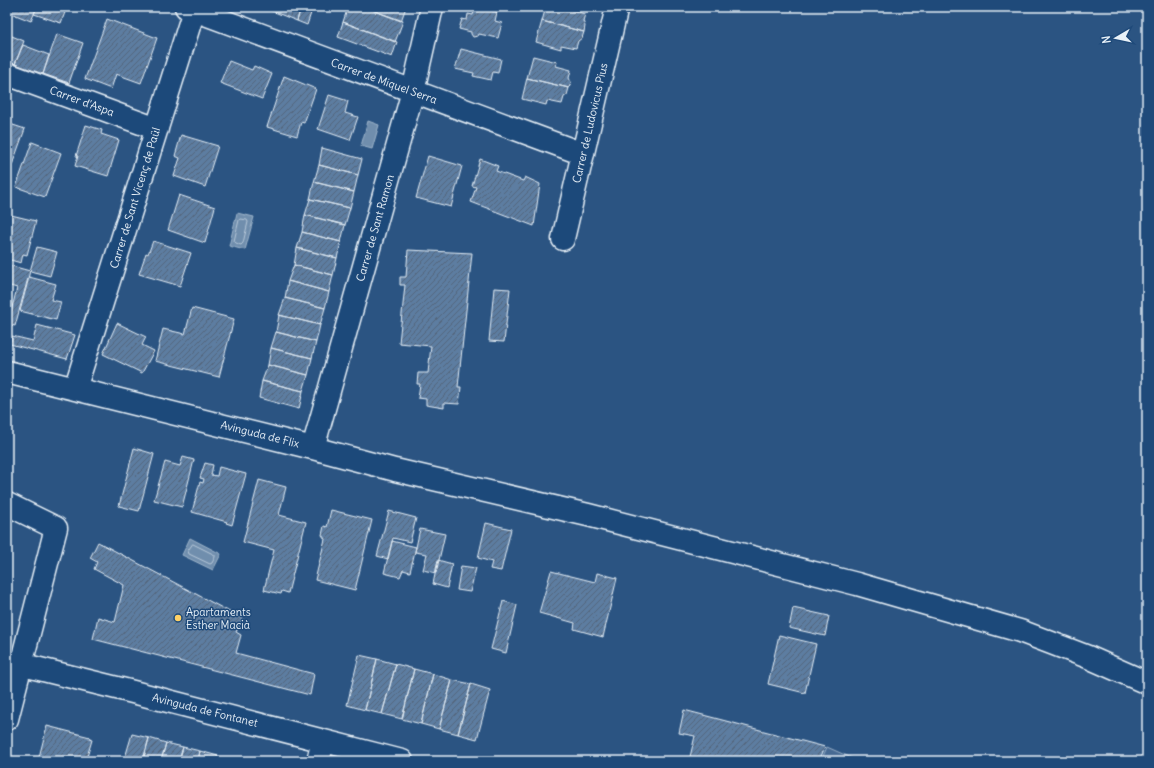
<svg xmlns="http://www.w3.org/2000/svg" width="1154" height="768" font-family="Delius,sans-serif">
<defs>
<pattern id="building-hatch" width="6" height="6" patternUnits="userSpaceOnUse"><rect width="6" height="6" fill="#5d7da1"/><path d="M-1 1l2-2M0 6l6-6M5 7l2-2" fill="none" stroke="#53657a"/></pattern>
</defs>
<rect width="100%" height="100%" fill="#2b5482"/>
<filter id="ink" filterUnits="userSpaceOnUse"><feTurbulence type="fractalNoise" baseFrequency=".025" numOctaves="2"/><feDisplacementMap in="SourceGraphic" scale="8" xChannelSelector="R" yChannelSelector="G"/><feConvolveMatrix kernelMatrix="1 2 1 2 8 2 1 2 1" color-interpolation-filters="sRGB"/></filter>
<g filter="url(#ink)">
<path fill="#476b93" stroke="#98aec6" d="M 827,747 L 854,759 L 857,761 L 821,761 Z"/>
<path fill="#708ead" stroke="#a0b6cb" d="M 368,121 L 379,125 L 372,149 L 361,146 Z
M 237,213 L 254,217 L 245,250 L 229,246 Z
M 190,538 L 221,554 L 213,570 L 182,555 Z"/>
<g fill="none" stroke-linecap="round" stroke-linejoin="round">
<path stroke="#b8c9da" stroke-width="1" d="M 241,219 L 247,220 L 248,222 L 243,243 L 241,245 L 236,243 L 234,241 L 239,220 Z
M 193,544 L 215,555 L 215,557 L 212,563 L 210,564 L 189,554 L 188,551 Z"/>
</g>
<path fill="url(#building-hatch)" stroke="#e8f1f8" d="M 10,7 L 37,7 L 31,21 L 8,12 Z
M 37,7 L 67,7 L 61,23 L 34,14 Z
M 262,7 L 301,7 L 297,21 Z
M 301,7 L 313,7 L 307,25 L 297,21 Z
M 348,7 L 364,7 L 403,21 L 395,42 L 343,22 Z
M 364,7 L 406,7 L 401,21 Z
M 475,7 L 497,12 L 495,21 L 502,23 L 498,38 L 479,34 L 478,36 L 473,37 L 471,34 L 471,32 L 459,29 L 462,19 L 467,20 L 468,14 L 473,15 Z
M 478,7 L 498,7 L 497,12 Z
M 546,7 L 571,7 L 571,10 L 585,14 L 583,21 L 585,26 L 584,32 L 542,21 Z
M 107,19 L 157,38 L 141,83 L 116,74 L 111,89 L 85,79 Z
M 542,21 L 584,32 L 582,38 L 578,41 L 576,48 L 561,45 L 561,49 L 536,42 Z
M 343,22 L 397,42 L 392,57 L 338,37 Z
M 7,34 L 24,41 L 15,64 L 7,61 Z
M 57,34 L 83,43 L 69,83 L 43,74 Z
M 23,45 L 49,55 L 43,74 L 15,64 Z
M 461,49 L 501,59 L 498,73 L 493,72 L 491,80 L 473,76 L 474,73 L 455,69 Z
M 533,56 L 557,62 L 556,66 L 571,70 L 569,78 L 571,82 L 569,88 L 527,78 Z
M 229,61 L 252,70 L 254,66 L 272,74 L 262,99 L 220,83 Z
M 284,76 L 316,89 L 304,123 L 301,122 L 297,136 L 267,127 Z
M 527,78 L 569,88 L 567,95 L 564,97 L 562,104 L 547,101 L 546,105 L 522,99 Z
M 329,95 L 348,101 L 345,113 L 358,117 L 350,140 L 318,129 Z
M 7,123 L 25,129 L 12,165 L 7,163 Z
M 86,125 L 102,130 L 101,134 L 119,140 L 108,176 L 75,166 L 78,156 L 76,156 Z
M 181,135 L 218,146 L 205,187 L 174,176 L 180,158 L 175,156 Z
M 32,142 L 61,153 L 45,197 L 16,187 Z
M 322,148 L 362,159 L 358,175 L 319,165 Z
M 428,156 L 462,166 L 451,207 L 416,198 Z
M 480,159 L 498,166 L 496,171 L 523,181 L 525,177 L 540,184 L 534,226 L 471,202 L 476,187 L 472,186 Z
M 319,165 L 358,175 L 354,192 L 314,182 Z
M 314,182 L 354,192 L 350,208 L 310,199 Z
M 179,195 L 215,207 L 205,243 L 168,230 Z
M 310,199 L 350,208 L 345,225 L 305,215 Z
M 7,214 L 36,221 L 27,255 L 23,254 L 21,263 L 7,259 Z
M 305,215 L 345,225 L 341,242 L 302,232 Z
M 302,232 L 341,242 L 337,258 L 297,248 Z
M 153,241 L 191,253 L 180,286 L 139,274 L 146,253 L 148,254 Z
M 37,247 L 57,252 L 50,276 L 30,271 Z
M 297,248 L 337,258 L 333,275 L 294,265 Z
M 408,250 L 472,253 L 458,387 L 461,387 L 459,404 L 444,403 L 444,408 L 426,405 L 426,399 L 418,398 L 420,384 L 417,384 L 418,373 L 428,373 L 431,346 L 399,343 L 405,285 L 400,285 L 400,277 L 406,277 Z
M 8,265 L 30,271 L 15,326 L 8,324 L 17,288 L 7,285 Z
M 294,265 L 333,275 L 329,292 L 288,281 Z
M 29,277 L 56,284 L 51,300 L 61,302 L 56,320 L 20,311 Z
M 288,281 L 329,292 L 325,308 L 285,298 Z
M 494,288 L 510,289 L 504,342 L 489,341 Z
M 285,298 L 325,308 L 320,325 L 279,315 Z
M 192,308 L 234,319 L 219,377 L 155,361 L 163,329 L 185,334 Z
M 279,315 L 320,325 L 316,342 L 276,332 Z
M 117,323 L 146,337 L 142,345 L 154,351 L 142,373 L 103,354 Z
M 37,325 L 75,335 L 67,359 L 10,344 L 12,336 L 33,341 Z
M 276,332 L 316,342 L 312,358 L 271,348 Z
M 271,348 L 312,358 L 308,375 L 268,365 Z
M 268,365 L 308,375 L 303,391 L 262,381 Z
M 262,381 L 303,391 L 299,409 L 259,398 Z
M 134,448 L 154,454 L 139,511 L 119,506 Z
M 183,457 L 194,460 L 182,507 L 154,500 L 165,462 L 180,466 Z
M 205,463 L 213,465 L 211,475 L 217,476 L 219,467 L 246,474 L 232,525 L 226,523 L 227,522 L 192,512 L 200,482 L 203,483 L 204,479 L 200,478 Z
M 259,480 L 286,487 L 279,515 L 306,522 L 288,593 L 282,591 L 281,594 L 264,590 L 274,550 L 243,542 Z
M 331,510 L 372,520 L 355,590 L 315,580 L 325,539 L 322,535 L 324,526 L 327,527 Z
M 389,511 L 416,518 L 410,542 L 393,538 L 388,559 L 377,556 Z
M 486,523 L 511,529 L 501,571 L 490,569 L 492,562 L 478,558 Z
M 420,529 L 445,534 L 436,573 L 423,570 L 427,554 L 415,552 Z
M 392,541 L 416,547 L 410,572 L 403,570 L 400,577 L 384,573 Z
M 98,542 L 243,619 L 236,632 L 241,635 L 236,653 L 314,674 L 310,695 L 93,639 L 98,617 L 115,622 L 124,585 L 94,569 L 97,562 L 90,558 Z
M 438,560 L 452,564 L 447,588 L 433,584 Z
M 461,566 L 476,568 L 470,592 L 457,590 Z
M 551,571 L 595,582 L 597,573 L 617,578 L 603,637 L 574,629 L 575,623 L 539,613 Z
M 503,601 L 517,605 L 506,653 L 491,649 Z
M 793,608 L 829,616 L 825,636 L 789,628 Z
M 779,635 L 816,644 L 805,693 L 768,684 Z
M 359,655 L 377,659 L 365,710 L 347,705 Z
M 377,659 L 396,664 L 382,714 L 365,710 Z
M 396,664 L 414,669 L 402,719 L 382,714 Z
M 414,669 L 433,674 L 421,724 L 402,719 Z
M 433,674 L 452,680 L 439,729 L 421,724 Z
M 452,680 L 471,684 L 458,734 L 439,729 Z
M 471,684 L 490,690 L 477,739 L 458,734 Z
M 684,710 L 825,747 L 819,761 L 689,761 L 695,736 L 679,733 Z
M 47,726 L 90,737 L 89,739 L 92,740 L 86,760 L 78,758 L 77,761 L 38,761 Z
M 132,734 L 149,738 L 143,761 L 124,761 Z
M 149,738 L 166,743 L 161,761 L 143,761 Z
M 166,743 L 183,747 L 179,761 L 161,761 Z
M 183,747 L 200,751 L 198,761 L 179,761 Z
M 200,751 L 218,756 L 217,761 L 198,761 Z"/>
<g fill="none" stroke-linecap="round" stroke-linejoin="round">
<g stroke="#e8f1f8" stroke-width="25">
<path id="minor" d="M 186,7 L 583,154
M 7,74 L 157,129
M 563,239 L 617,7
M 7,372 L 313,448 L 395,470 L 588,515 L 857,584 L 1020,631 L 1088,657 L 1147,683
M 75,389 L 195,7
M 313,448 L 413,91 L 432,7
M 7,504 L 56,528 L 7,719
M 7,661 L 133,692 L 402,761
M 318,761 L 323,741"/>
</g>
<use href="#minor" stroke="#1f4a7a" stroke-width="22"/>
</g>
</g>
<circle fill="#ffd166" stroke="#1f4a7a" stroke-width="1.5" cx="178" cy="618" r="4"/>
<g text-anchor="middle" stroke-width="3" stroke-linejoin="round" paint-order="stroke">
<g font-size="11" fill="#e8f1f8" stroke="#1f4a7a">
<text transform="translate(384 81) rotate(20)" y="4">Carrer de Miquel Serra</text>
<text transform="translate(82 101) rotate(20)" y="4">Carrer d'Aspa</text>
<text transform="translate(590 123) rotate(-77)" y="4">Carrer de Ludovicus Pius</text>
<text transform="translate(135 198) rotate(-73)" y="4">Carrer de Sant Vicenç de Paül</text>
<text transform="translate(375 228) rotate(-74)" y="4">Carrer de Sant Ramon</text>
<text transform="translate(260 434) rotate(14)" y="4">Avinguda de Flix</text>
<text transform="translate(205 710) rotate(14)" y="4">Avinguda de Fontanet</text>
</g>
<g font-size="11" fill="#e8f1f8" stroke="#1f4a7a" text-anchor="start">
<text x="186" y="616">Apartaments<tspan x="186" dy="13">Esther Macià</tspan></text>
</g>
</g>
<rect width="1154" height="768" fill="none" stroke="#1f4a7a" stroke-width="24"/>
<rect x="12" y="12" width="1130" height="744" fill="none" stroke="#e8f1f8" stroke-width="1.5" filter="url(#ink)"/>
<g transform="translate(1116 38) rotate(261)" stroke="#1f4a7a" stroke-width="3" paint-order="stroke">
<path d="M0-3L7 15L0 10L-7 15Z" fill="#e8f1f8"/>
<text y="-6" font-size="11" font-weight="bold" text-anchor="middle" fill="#e8f1f8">N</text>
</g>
</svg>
